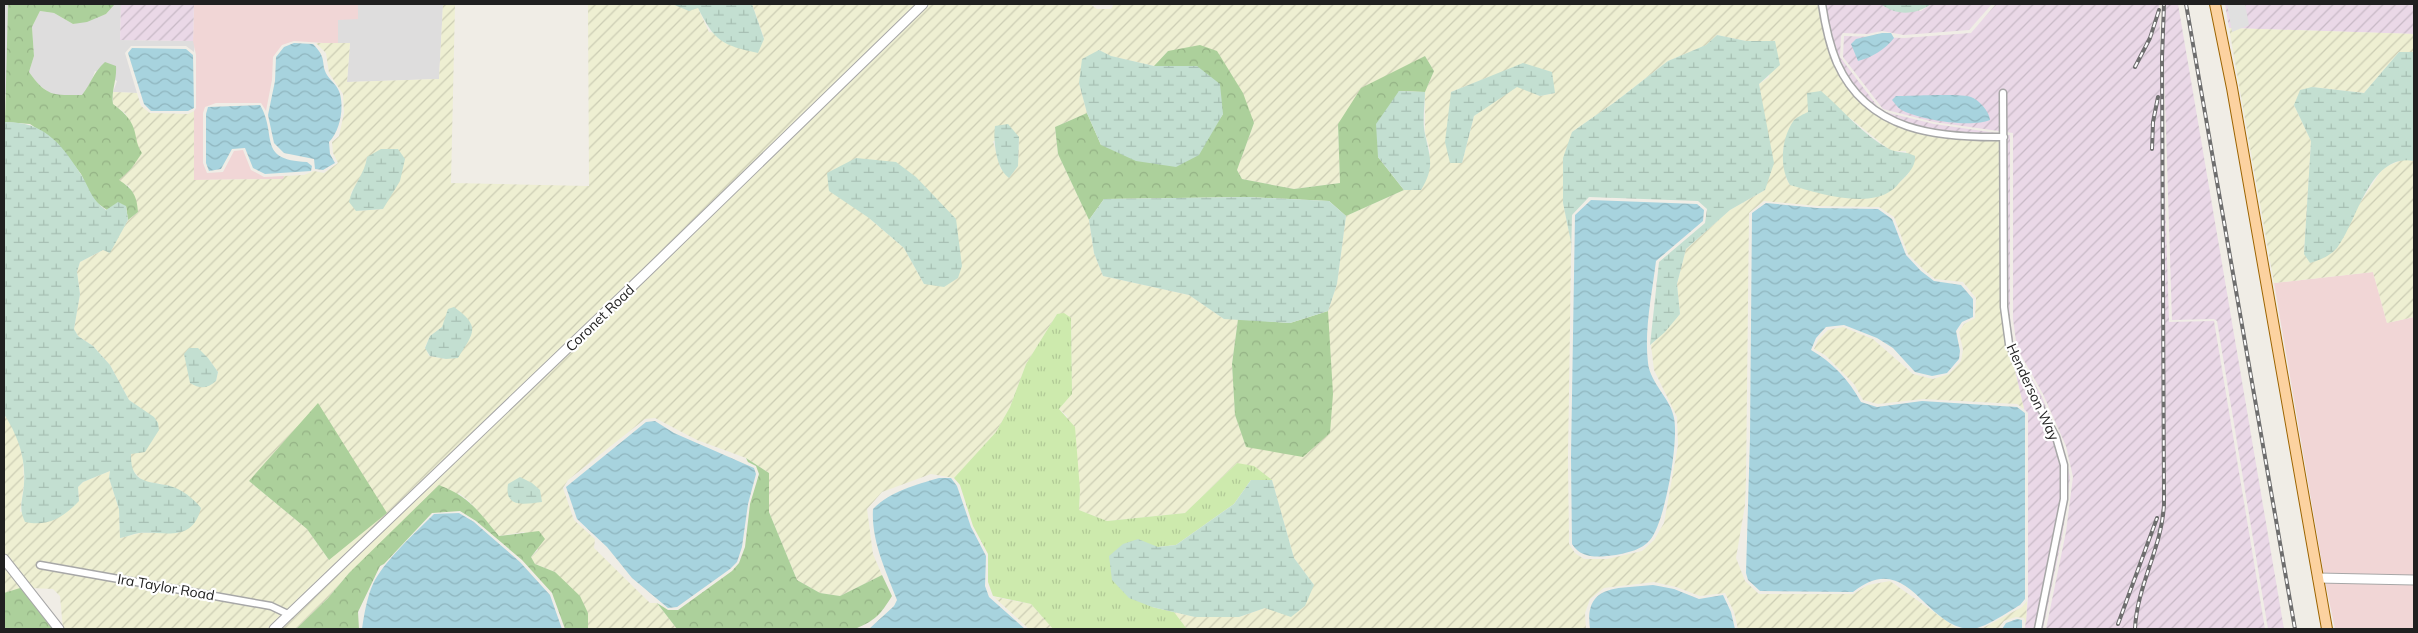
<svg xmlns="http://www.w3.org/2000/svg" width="2418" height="633" font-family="Mulish,sans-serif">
<defs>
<pattern id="industrial-furrows" width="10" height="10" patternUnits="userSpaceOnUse" patternTransform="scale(1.25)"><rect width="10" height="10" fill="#ead8e7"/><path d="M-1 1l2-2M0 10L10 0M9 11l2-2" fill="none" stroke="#c8b9c6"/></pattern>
<pattern id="farmland-furrows" width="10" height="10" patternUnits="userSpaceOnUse" patternTransform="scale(1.25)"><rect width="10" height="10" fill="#eeefd2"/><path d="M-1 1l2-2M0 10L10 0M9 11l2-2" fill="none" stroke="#cccdb4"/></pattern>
<pattern id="grass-tufts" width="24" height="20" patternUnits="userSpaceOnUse" patternTransform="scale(1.25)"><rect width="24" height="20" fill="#cdeaad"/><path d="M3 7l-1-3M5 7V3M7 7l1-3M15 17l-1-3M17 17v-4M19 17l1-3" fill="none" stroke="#b0c895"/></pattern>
<pattern id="forest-crowns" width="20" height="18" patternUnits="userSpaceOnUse" patternTransform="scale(1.25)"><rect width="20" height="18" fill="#acd09b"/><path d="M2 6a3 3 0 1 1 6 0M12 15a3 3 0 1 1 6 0" fill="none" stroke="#94b285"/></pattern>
<pattern id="wetland-marsh" width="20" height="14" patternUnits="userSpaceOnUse" patternTransform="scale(1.25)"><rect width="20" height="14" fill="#c3dfd1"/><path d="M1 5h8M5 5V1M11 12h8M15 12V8" fill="none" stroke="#a7bfb3"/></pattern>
<pattern id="water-waves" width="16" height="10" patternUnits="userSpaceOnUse" patternTransform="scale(1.25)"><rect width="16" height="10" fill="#a7d3de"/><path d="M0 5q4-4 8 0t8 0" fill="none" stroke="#8fb5be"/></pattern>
</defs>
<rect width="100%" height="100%" fill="#f0ede6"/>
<path fill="#dedddd" d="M 4,4 L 8,4 L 7,94 L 4,94 Z
M 115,4 L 121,4 L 120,40 L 195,41 L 194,52 L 186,46 L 131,46 L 125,53 L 137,93 L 113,92 L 117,81 L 95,71 L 90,85 L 82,95 L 52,95 L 38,84 L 29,72 L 34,56 L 32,27 L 40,11 L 54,13 L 73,24 L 106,14 Z
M 358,4 L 443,5 L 439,79 L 347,82 L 350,43 L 338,44 L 338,19 L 358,19 Z"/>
<path fill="#f1d6d6" d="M 194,4 L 358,4 L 358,19 L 338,20 L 338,44 L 294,41 L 282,45 L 273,57 L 272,80 L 266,111 L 261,103 L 216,103 L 205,107 L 203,113 L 203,163 L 207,173 L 223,172 L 234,151 L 243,150 L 251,170 L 264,177 L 284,176 L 284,179 L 193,180 L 194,111 L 196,108 L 196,55 L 193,41 Z
M 2373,272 L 2387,323 L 2414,317 L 2414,577 L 2324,575 L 2274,283 Z
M 2325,581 L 2414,583 L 2414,629 L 2335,629 Z"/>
<path fill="url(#industrial-furrows)" d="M 121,4 L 194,4 L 193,41 L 120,40 Z
M 1821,4 L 1881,4 L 1921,11 L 1931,4 L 1992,4 L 1969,30 L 1904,35 L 1882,31 L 1867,34 L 1843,33 L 1841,36 L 1840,57 L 1881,111 L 1934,124 L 2010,135 L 2010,319 L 2014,348 L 2041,395 L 2063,447 L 2070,477 L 2063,532 L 2043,629 L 2025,629 L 2028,599 L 2028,413 L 2024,409 L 2000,307 L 2005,136 L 1985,138 L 1899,124 L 1866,104 L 1842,76 Z
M 1996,4 L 2159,4 L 2169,322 L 2214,321 L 2265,629 L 2046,629 L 2066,532 L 2073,477 L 2066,446 L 2043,394 L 2017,348 L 2013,319 L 2013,133 L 1934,122 L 1883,109 L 1843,57 L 1844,36 L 1904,38 L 1971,33 Z
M 2162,4 L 2178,4 L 2284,629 L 2268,629 L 2217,321 L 2214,319 L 2172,320 Z
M 2225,4 L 2414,4 L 2414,34 L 2229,28 Z"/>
<path fill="url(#farmland-furrows)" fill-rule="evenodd" d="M 358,4 L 455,4 L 451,183 L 589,186 L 588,4 L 672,4 L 698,8 L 709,32 L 764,38 L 752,4 L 918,4 L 643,271 L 270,629 L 63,629 L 60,596 L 53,589 L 31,588 L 4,553 L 4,414 L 16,433 L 23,458 L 24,484 L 20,512 L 79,501 L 78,487 L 83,482 L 110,471 L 109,478 L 119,509 L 120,538 L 140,533 L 178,533 L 170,486 L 143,481 L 134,472 L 130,465 L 131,454 L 151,416 L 129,400 L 110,365 L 93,346 L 78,336 L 74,329 L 80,294 L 77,272 L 80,262 L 103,250 L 120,233 L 128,220 L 138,212 L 130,187 L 118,180 L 131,169 L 141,152 L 135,144 L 134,130 L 125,113 L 113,104 L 113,92 L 137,93 L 141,106 L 150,113 L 188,114 L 194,111 L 194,180 L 283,179 L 284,176 L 304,175 L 314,171 L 324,173 L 338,163 L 333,153 L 332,142 L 339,136 L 344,113 L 343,94 L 329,73 L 326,53 L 316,43 L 350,43 L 347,82 L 439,79 L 443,5 ZM 367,157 L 383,209 L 357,211 L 351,193 L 365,169 ZM 442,327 L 446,359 L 429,356 L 425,347 L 430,336 ZM 186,358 L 208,358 L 218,372 L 216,381 L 190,383 ZM 318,404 L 329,560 L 307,529 L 249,481 Z
M 927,4 L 1090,4 L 1097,9 L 1111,9 L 1114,4 L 1821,4 L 1842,76 L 1866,104 L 1899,124 L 1932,133 L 2005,136 L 2000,307 L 2024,409 L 2017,404 L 1923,399 L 1878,404 L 1863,400 L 1854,384 L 1825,355 L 1814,349 L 1818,340 L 1828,330 L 1843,327 L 1873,339 L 1913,374 L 1933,379 L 1949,374 L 1961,361 L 1963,350 L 1959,332 L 1964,324 L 1975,318 L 1976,298 L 1963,282 L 1935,279 L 1923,269 L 1908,254 L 1894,217 L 1879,207 L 1817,206 L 1764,201 L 1749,213 L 1746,480 L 1745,505 L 1736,558 L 1745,581 L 1759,594 L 1853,594 L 1868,585 L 1890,581 L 1958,629 L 1738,629 L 1734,612 L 1725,593 L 1700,596 L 1676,587 L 1654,582 L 1604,588 L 1590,599 L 1585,613 L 1586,629 L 1187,629 L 1174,612 L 1195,617 L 1239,617 L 1265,608 L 1314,585 L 1294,558 L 1272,480 L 1237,463 L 1185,513 L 1107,521 L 1079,510 L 1080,490 L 1067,416 L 1059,409 L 1072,394 L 1071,318 L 1057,314 L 1026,364 L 1010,407 L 996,432 L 966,465 L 954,478 L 931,474 L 882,492 L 867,509 L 873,554 L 882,575 L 840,596 L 820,593 L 797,580 L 769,512 L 769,473 L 746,458 L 697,440 L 655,418 L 645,419 L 568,480 L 563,488 L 574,520 L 595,539 L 594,548 L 650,603 L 657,603 L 677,629 L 588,629 L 588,613 L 555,572 L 535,564 L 531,557 L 538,550 L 524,532 L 499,536 L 470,502 L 459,493 L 349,573 L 328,598 L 296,629 L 279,629 L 648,276 ZM 1717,35 L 1746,41 L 1775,41 L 1769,77 L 1759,84 L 1765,121 L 1765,190 L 1730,210 L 1686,249 L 1677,284 L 1680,314 L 1651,345 L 1654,370 L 1677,417 L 1678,445 L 1664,523 L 1654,540 L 1642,551 L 1607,559 L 1584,559 L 1575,553 L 1569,544 L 1568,457 L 1571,258 L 1571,242 L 1563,203 L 1572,132 L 1615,102 L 1668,61 L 1707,45 ZM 1099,50 L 1110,56 L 1154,66 L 1168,51 L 1254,123 L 1237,170 L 1242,179 L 1294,189 L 1340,183 L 1338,124 L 1393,74 L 1425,56 L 1434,71 L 1425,92 L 1425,133 L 1430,151 L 1421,190 L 1404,190 L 1346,216 L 1337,284 L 1328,311 L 1328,335 L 1246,447 L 1235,414 L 1232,364 L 1238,319 L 1224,319 L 1189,295 L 1103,276 L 1094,253 L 1089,220 L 1058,154 L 1055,127 L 1087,113 L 1079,83 ZM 1489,77 L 1555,93 L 1540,96 L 1517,86 L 1488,104 L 1474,116 L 1462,163 L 1451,92 ZM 1808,112 L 1850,118 L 1891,151 L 1906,151 L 1909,173 L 1892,190 L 1790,185 L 1786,178 L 1783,148 ZM 1019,137 L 1018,166 L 1001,170 L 993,141 ZM 869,218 L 958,278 L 924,284 L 904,248 Z
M 2229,28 L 2414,34 L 2414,52 L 2399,52 L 2364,93 L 2312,87 L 2294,105 L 2311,141 L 2304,254 L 2360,203 L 2383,168 L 2404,159 L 2414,161 L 2414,317 L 2387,323 L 2373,272 L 2274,283 Z
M 4,564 L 23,588 L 4,593 Z
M 994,597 L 1031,604 L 1053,629 L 1029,629 Z
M 2027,601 L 2026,624 L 2024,618 L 2016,617 L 2004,621 L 1998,629 L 1981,629 L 2022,607 Z"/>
<path fill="url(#grass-tufts)" d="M 1064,313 L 1071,318 L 1072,394 L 1059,409 L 1075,427 L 1080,490 L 1079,510 L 1107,521 L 1185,513 L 1237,463 L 1254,466 L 1272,480 L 1251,480 L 1234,504 L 1176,545 L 1158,547 L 1152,607 L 1174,612 L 1187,629 L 1053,629 L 1031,604 L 993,596 L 988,582 L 988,554 L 973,526 L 960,485 L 954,478 L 996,432 L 1010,407 L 1026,364 L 1057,314 Z"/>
<path fill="url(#forest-crowns)" d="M 8,4 L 115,4 L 106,14 L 87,22 L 73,24 L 54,13 L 40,11 L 32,27 L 34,56 L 29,72 C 47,97 53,95 82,95 C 92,82 93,73 105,62 L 116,66 C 117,80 111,91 113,104 C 122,111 130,117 134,129 C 137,139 136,144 142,153 L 131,169 L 119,180 C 133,189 137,196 138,212 L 128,220 L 126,206 L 107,210 L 93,200 L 81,174 L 56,142 L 30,124 L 5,122 Z
M 1200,45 L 1217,51 L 1243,93 L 1254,123 L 1237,170 L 1242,179 L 1294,189 L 1340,183 L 1338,124 L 1361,88 L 1425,56 L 1434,71 L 1425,92 L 1399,91 L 1378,157 L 1404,190 L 1346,216 L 1329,201 L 1248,197 L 1104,199 L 1089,220 L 1058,154 L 1055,127 L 1087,113 L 1101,145 L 1211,132 L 1223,114 L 1197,66 L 1154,66 L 1168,51 Z
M 1328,311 L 1333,394 L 1330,433 L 1303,457 L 1246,447 L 1235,415 L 1232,364 L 1238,319 L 1290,323 Z
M 318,403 L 387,513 L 329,560 L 307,529 L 249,481 Z
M 746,458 L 769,473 L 769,512 L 797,580 L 820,593 L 840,596 L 882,575 L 892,596 C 880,615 876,620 855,629 L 677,629 L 657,603 L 668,610 L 678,610 L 732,571 L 739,563 L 745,547 L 750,504 L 759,474 L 756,466 L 748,462 Z
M 439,485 C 470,497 478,511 499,536 L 539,531 L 545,539 L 531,557 L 535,564 L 555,572 L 580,596 L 588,613 L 588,629 L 565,629 L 552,593 L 522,560 L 476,521 L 460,511 L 432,513 L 384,564 L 380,566 L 358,612 L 359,629 L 296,629 L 328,598 L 349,573 Z
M 20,588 L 23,588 L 55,629 L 4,629 L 4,593 Z"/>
<path fill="url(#wetland-marsh)" d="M 672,4 L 752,4 L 764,39 L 758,53 C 722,45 715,42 698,8 L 689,11 Z
M 1881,4 L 1931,4 C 1916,15 1896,16 1881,4 Z
M 1717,35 L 1746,41 L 1775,41 L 1780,65 L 1759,84 L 1774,163 L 1765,190 L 1730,210 L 1686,249 L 1677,284 L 1680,314 L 1665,332 L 1650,345 L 1659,262 L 1705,223 L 1707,209 L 1698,201 L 1589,197 L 1572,215 L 1571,258 L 1571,242 L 1563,203 L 1563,158 L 1572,132 L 1615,102 L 1668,61 L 1706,45 Z
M 1099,50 L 1111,56 L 1154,66 L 1197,66 L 1220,84 L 1223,114 L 1199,155 L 1176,167 L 1136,161 L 1101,145 L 1087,113 L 1079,83 L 1082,59 Z
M 2399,52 L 2414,52 L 2414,161 C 2369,153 2358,221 2337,248 C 2330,256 2320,260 2310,263 L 2304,254 L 2311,141 L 2294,105 L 2300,90 L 2312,87 L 2364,93 Z
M 1523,63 L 1552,72 L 1555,93 L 1540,96 L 1517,87 L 1474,116 L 1462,163 L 1450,163 L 1445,142 L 1451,92 Z
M 1399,91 L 1425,92 C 1425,105 1422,121 1425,134 C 1430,158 1435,167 1421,190 L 1404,190 L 1378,157 L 1376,124 Z
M 1821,91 C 1843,110 1863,135 1889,149 C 1896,153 1906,151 1915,156 C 1916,165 1909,173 1903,179 C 1899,182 1896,188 1892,190 C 1867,209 1817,193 1790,185 C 1779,167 1781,138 1794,120 C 1797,117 1804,114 1808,112 L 1807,93 Z
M 5,122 C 44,122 60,142 80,173 C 91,190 90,198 106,210 L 118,202 L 126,206 L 128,220 L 110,253 L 103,250 L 80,262 L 77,272 L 80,294 L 74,329 L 78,336 L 93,346 L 110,365 L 129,400 L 154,417 L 158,423 L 159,430 L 145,452 L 131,454 C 130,484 148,481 170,486 C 182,489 194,499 201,508 C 192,543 166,531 139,533 C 133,534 126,537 120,538 L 119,509 L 109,478 L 110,471 L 83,482 L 78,487 L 79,501 C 64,517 48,527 25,522 C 18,507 23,500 24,484 C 26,458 18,436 4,414 Z
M 1008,124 L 1019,137 L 1018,166 L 1009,178 C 996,169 993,141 995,126 Z
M 381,149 L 398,149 L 405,159 L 400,181 L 383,209 L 356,211 L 349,202 C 352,186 365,174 367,157 Z
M 856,158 L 896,162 L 916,177 L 956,219 L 962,266 L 958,278 L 944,287 L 924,284 L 904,248 L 869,218 L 829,191 L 827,173 Z
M 1248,197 L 1329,201 L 1346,216 L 1337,284 L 1328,311 L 1290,323 L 1224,319 L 1189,295 L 1103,276 L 1094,253 L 1089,220 L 1104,199 Z
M 454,307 C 482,327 473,333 458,358 L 446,359 L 430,356 L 425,348 L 430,336 L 442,327 L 448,309 Z
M 189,348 L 198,348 L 208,358 L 218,372 L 216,381 C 207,389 200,389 190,383 L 184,354 Z
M 520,477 L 532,483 L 540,490 L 542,502 C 525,504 504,509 508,484 Z
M 1251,480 L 1272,480 L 1294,558 L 1314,585 L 1305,606 L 1291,617 L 1265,608 L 1239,617 L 1195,617 L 1152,607 L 1129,598 L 1112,580 L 1109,556 L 1123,544 L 1138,539 L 1158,547 L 1176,545 L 1234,504 Z"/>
<path fill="#e0e0e0" d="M 2227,4 L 2245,4 L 2249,25 L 2232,32 Z"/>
<path fill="url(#water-waves)" d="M 1882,33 L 1891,33 L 1894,38 C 1886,49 1871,58 1858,61 L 1851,44 L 1856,39 Z
M 294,43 L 313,44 C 328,59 320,63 327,75 C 331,81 338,86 340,94 C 344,109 340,131 329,142 L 330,154 L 335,163 L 323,170 L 315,169 L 314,159 L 284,153 L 274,143 L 268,115 L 275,81 L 276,57 L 284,47 Z
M 132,48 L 186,49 L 193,55 L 194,108 L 188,111 L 151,111 L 144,104 L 128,53 Z
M 1896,96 C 1910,96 1962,93 1971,97 C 1979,100 1989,111 1990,120 C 1971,128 1918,120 1900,109 C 1897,107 1894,102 1892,100 Z
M 260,105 C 278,135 256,160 307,162 L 312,166 L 311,171 L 265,174 L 253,168 L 245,148 L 232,149 L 221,169 L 209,171 L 206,163 L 206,114 L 208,107 Z
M 1591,200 L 1697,204 L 1704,210 L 1703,221 L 1656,261 C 1652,294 1644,330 1648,363 C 1650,383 1671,399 1674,418 C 1679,441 1665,523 1650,540 C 1641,550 1630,552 1616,555 C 1600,557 1582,560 1572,544 L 1571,457 L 1575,215 Z
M 1766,203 L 1817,208 L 1878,209 L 1892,219 L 1906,255 L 1921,271 L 1934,281 L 1961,285 L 1973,299 L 1973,317 L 1962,322 L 1956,331 L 1960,351 L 1959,359 L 1947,373 L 1932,376 L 1915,372 L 1893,348 L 1877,338 L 1844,325 L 1826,327 L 1816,338 L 1811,350 C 1832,362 1849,380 1861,402 L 1877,407 L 1922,401 L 2017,407 L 2025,413 L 2025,599 L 2020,605 C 2008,612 1981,631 1968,629 C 1923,624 1907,549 1853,592 L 1760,591 L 1748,580 L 1746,573 L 1750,438 L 1752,213 Z
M 655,421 L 674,433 L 754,468 L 756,474 L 748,504 L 742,547 L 737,562 L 730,569 L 677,607 L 668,608 L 632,578 L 607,547 L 577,519 L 566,487 L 646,422 Z
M 939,478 L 951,478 L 957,486 L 971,527 L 986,556 L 985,586 L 989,597 L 1025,629 L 869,629 L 894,606 L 897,600 C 886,571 871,541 873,509 C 891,491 915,485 939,478 Z
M 459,513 L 474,522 L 520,562 L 550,595 L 562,629 L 362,629 C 364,615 367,597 373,584 C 383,562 416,532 434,514 Z
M 1653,585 L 1674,589 L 1699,599 L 1723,595 L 1731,612 L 1735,629 L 1590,629 C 1584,583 1618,589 1653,585 Z
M 2017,619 L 2022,620 L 2022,629 L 2002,629 L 2006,623 Z"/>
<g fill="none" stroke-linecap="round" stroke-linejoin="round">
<g stroke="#a7a7a7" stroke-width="9">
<path id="minor" d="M 1822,4 C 1825,24 1829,44 1837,63 C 1868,132 1938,138 2004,137
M 2003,93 L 2004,307 L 2009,344 L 2026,381 L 2056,437 L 2064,465 L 2064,499 L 2038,629
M 40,565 L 271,606 L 290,615"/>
</g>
<g stroke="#a7a7a7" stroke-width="11">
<path id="tertiary" d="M 4,559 L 59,629
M 2318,578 L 2414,580
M 274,629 L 646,273 L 923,4"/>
</g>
<g stroke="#9c6400" stroke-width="12">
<path id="primary" d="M 2215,4 L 2232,88 L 2327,629"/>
</g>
<use href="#minor" stroke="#fff" stroke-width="6"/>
<use href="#tertiary" stroke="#fff" stroke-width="9"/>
<use href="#primary" stroke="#fcd2a0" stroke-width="10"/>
<g stroke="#6e6e6e" stroke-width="4">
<path id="rail" d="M 2186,4 L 2295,629
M 2135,67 L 2150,38 L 2159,10
M 2152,149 L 2153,122 L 2158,97
M 2118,624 L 2157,518
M 2135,629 C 2137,585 2162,548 2164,504 L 2162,58 L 2164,4"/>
</g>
<use href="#rail" stroke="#fff" stroke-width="2" stroke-dasharray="5.5" stroke-linecap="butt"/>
</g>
<g text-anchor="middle" stroke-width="4.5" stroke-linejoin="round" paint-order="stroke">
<g font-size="14" fill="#202020" stroke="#fff">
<text transform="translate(600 318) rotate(-44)" y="5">Coronet Road</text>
<text transform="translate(2033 392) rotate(65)" y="5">Henderson Way</text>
<text transform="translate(166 587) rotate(10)" y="5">Ira Taylor Road</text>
</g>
</g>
<rect width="2418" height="633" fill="none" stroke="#202020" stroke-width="10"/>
</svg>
